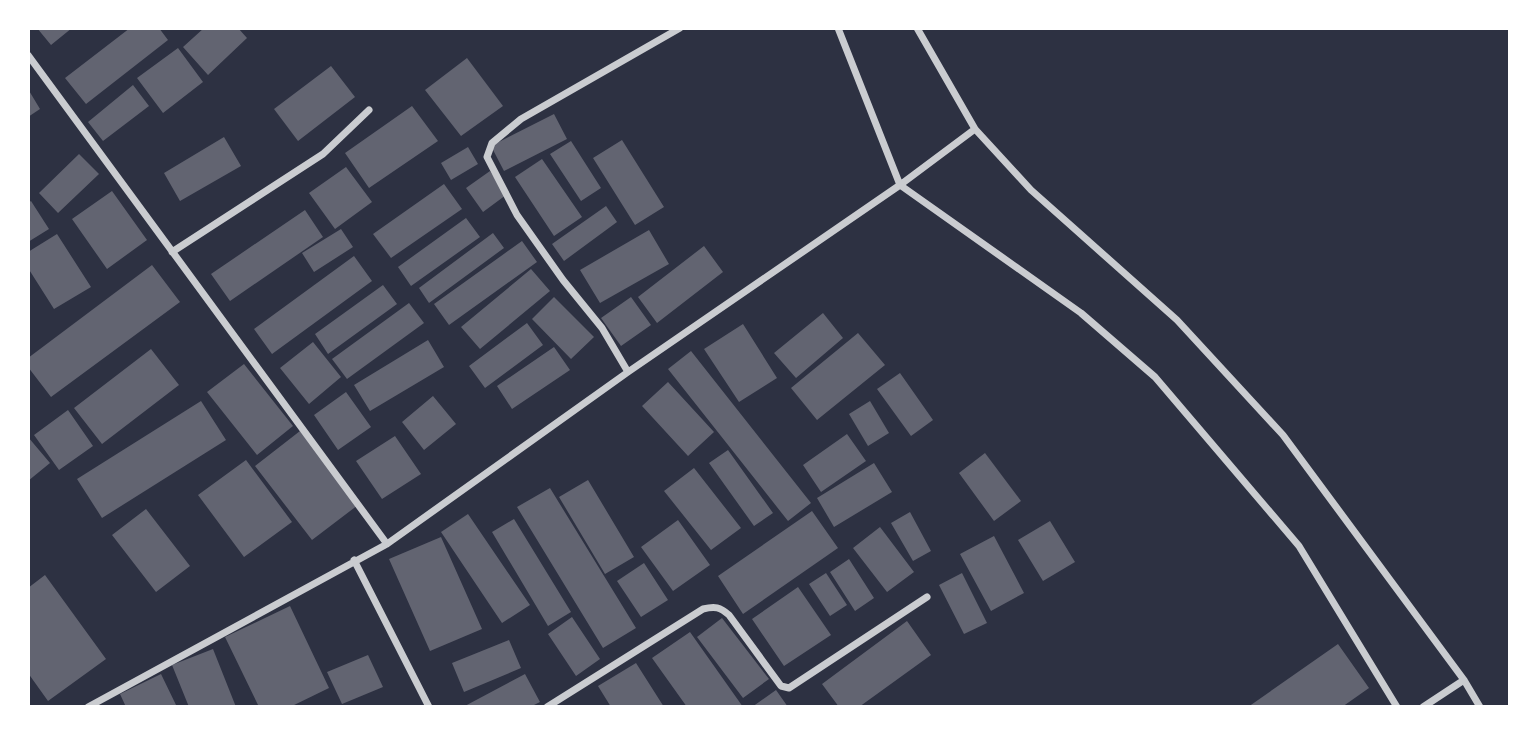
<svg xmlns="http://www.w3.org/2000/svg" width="1538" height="735" font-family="Figtree,sans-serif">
<rect width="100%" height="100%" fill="#2d3142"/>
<path fill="#626471" d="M 37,28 L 72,28 L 51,45 Z
M 130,28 L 159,28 L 168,40 L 86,104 L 65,78 Z
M 204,28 L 238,28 L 247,38 L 208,75 L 183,47 Z
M 178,48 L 203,82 L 163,113 L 137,78 Z
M 467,58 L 503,106 L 461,136 L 425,90 Z
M 331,66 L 355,97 L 298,141 L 274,109 Z
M 133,85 L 149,106 L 103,141 L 88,122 Z
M 28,89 L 40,109 L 28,117 Z
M 412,106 L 438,141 L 369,188 L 345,153 Z
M 554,114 L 567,139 L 504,171 L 491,146 Z
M 224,137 L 241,166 L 180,201 L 164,173 Z
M 622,140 L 664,207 L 635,225 L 593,158 Z
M 571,141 L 601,188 L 581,201 L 550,154 Z
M 468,147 L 478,164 L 451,180 L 441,163 Z
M 79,154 L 99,174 L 58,213 L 39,193 Z
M 542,159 L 582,217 L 554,236 L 515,177 Z
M 346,167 L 372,202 L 335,229 L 309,193 Z
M 490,171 L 506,195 L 483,212 L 466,188 Z
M 444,184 L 462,209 L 391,258 L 373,234 Z
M 112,191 L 147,240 L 107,269 L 72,219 Z
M 31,201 L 49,229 L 28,242 L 28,203 Z
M 606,206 L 617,222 L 564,261 L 552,244 Z
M 305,210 L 323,237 L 230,301 L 211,274 Z
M 466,218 L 480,237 L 411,286 L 398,267 Z
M 341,229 L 353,247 L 314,272 L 302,253 Z
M 649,230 L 669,264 L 600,303 L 580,270 Z
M 493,233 L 504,248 L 429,303 L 419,288 Z
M 57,234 L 91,287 L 54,309 L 28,268 L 28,252 Z
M 522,241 L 537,262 L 449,325 L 434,304 Z
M 704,246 L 723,272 L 657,323 L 638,297 Z
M 354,256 L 372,281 L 272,354 L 254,329 Z
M 152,265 L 180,302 L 51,397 L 28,367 L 28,358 Z
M 531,269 L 550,291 L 480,349 L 461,327 Z
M 383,285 L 397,304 L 328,354 L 315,334 Z
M 554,297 L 594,337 L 571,359 L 532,319 Z
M 631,297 L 651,325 L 621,346 L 601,318 Z
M 409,303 L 424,323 L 347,379 L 332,359 Z
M 823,313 L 843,338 L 796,378 L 774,353 Z
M 527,323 L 543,345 L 485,388 L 469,366 Z
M 743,324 L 777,378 L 739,402 L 704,349 Z
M 858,333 L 885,365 L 817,420 L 791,388 Z
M 428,340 L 444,367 L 370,411 L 354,385 Z
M 313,342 L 341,377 L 309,404 L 280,368 Z
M 554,347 L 570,370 L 512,409 L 497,386 Z
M 151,349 L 179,385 L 102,444 L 74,408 Z
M 691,351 L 811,503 L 788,521 L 668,369 Z
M 244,364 L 293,426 L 257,455 L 207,392 Z
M 900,373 L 933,420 L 911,436 L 877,389 Z
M 668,382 L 714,432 L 688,456 L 642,406 Z
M 346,392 L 371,427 L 338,450 L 314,415 Z
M 433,396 L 456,424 L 424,450 L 402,422 Z
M 201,401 L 226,440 L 102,518 L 77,479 Z
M 870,401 L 889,433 L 868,446 L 849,414 Z
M 68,410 L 93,446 L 59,470 L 34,435 Z
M 300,431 L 358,505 L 312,540 L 255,466 Z
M 847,434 L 866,461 L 821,492 L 803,465 Z
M 395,436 L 421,474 L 382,499 L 356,461 Z
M 28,437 L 50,463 L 28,481 Z
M 728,450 L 773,513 L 754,526 L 709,463 Z
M 985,453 L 1021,501 L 994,521 L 959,473 Z
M 246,460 L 292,522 L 244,557 L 198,495 Z
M 874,463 L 892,492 L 834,527 L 817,498 Z
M 694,468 L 741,528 L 711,550 L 664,491 Z
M 588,480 L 634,557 L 605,574 L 559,497 Z
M 550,488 L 636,628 L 603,648 L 517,507 Z
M 146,509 L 190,566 L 156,592 L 112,535 Z
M 812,511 L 838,548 L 743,614 L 718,576 Z
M 910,512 L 931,551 L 913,561 L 891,523 Z
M 468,514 L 530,605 L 502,623 L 441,532 Z
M 514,519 L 571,612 L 548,626 L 492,532 Z
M 678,520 L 710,565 L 673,591 L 641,547 Z
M 1050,521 L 1075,562 L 1043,581 L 1018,540 Z
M 880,527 L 914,572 L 887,592 L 853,548 Z
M 994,536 L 1024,593 L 991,611 L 960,554 Z
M 441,537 L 482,629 L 430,651 L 389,559 Z
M 849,559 L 874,598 L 855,611 L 830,572 Z
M 644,563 L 668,600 L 641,617 L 617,581 Z
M 826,573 L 847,605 L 830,616 L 809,584 Z
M 962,573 L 987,623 L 964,634 L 939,585 Z
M 45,575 L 106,659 L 48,701 L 28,673 L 28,588 Z
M 798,587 L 831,635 L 784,666 L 752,619 Z
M 290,606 L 329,688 L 290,707 L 259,707 L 225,637 Z
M 572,617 L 600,659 L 576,676 L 548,634 Z
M 722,618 L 769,679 L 743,698 L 697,637 Z
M 907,621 L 931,655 L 859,707 L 839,707 L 822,684 Z
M 690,632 L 743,707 L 687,707 L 652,658 Z
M 509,640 L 521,668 L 464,692 L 452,663 Z
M 1338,644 L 1369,688 L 1342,707 L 1248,707 Z
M 213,649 L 236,707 L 189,707 L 172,665 Z
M 368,655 L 383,687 L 342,704 L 327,672 Z
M 636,663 L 664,707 L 611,707 L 598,686 Z
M 161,674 L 177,707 L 126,707 L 120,694 Z
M 525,674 L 540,702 L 530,707 L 463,707 Z
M 776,690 L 788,707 L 752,707 Z"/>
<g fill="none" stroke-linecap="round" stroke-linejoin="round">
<path stroke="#caccd0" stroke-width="7" d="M 838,28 L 900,185 L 1081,313 L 1155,377 L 1299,546 L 1397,707
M 917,28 L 975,129 L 1031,190 L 1177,320 L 1283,435 L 1464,680 L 1480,707
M 28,55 L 387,544
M 172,252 L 323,154 L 369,110
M 628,372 L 602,328 L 563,280 L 517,215 L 487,157 L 492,143 L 521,119 L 680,28
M 354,560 L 429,707
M 88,707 L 387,544 L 628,372 L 900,185 L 975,129
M 547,707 L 703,609 C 715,606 720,607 729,615 L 781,686 L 789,688 L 927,597
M 1423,707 L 1464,680"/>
</g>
<rect width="1538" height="735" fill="none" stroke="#ffffff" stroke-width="60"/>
</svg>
